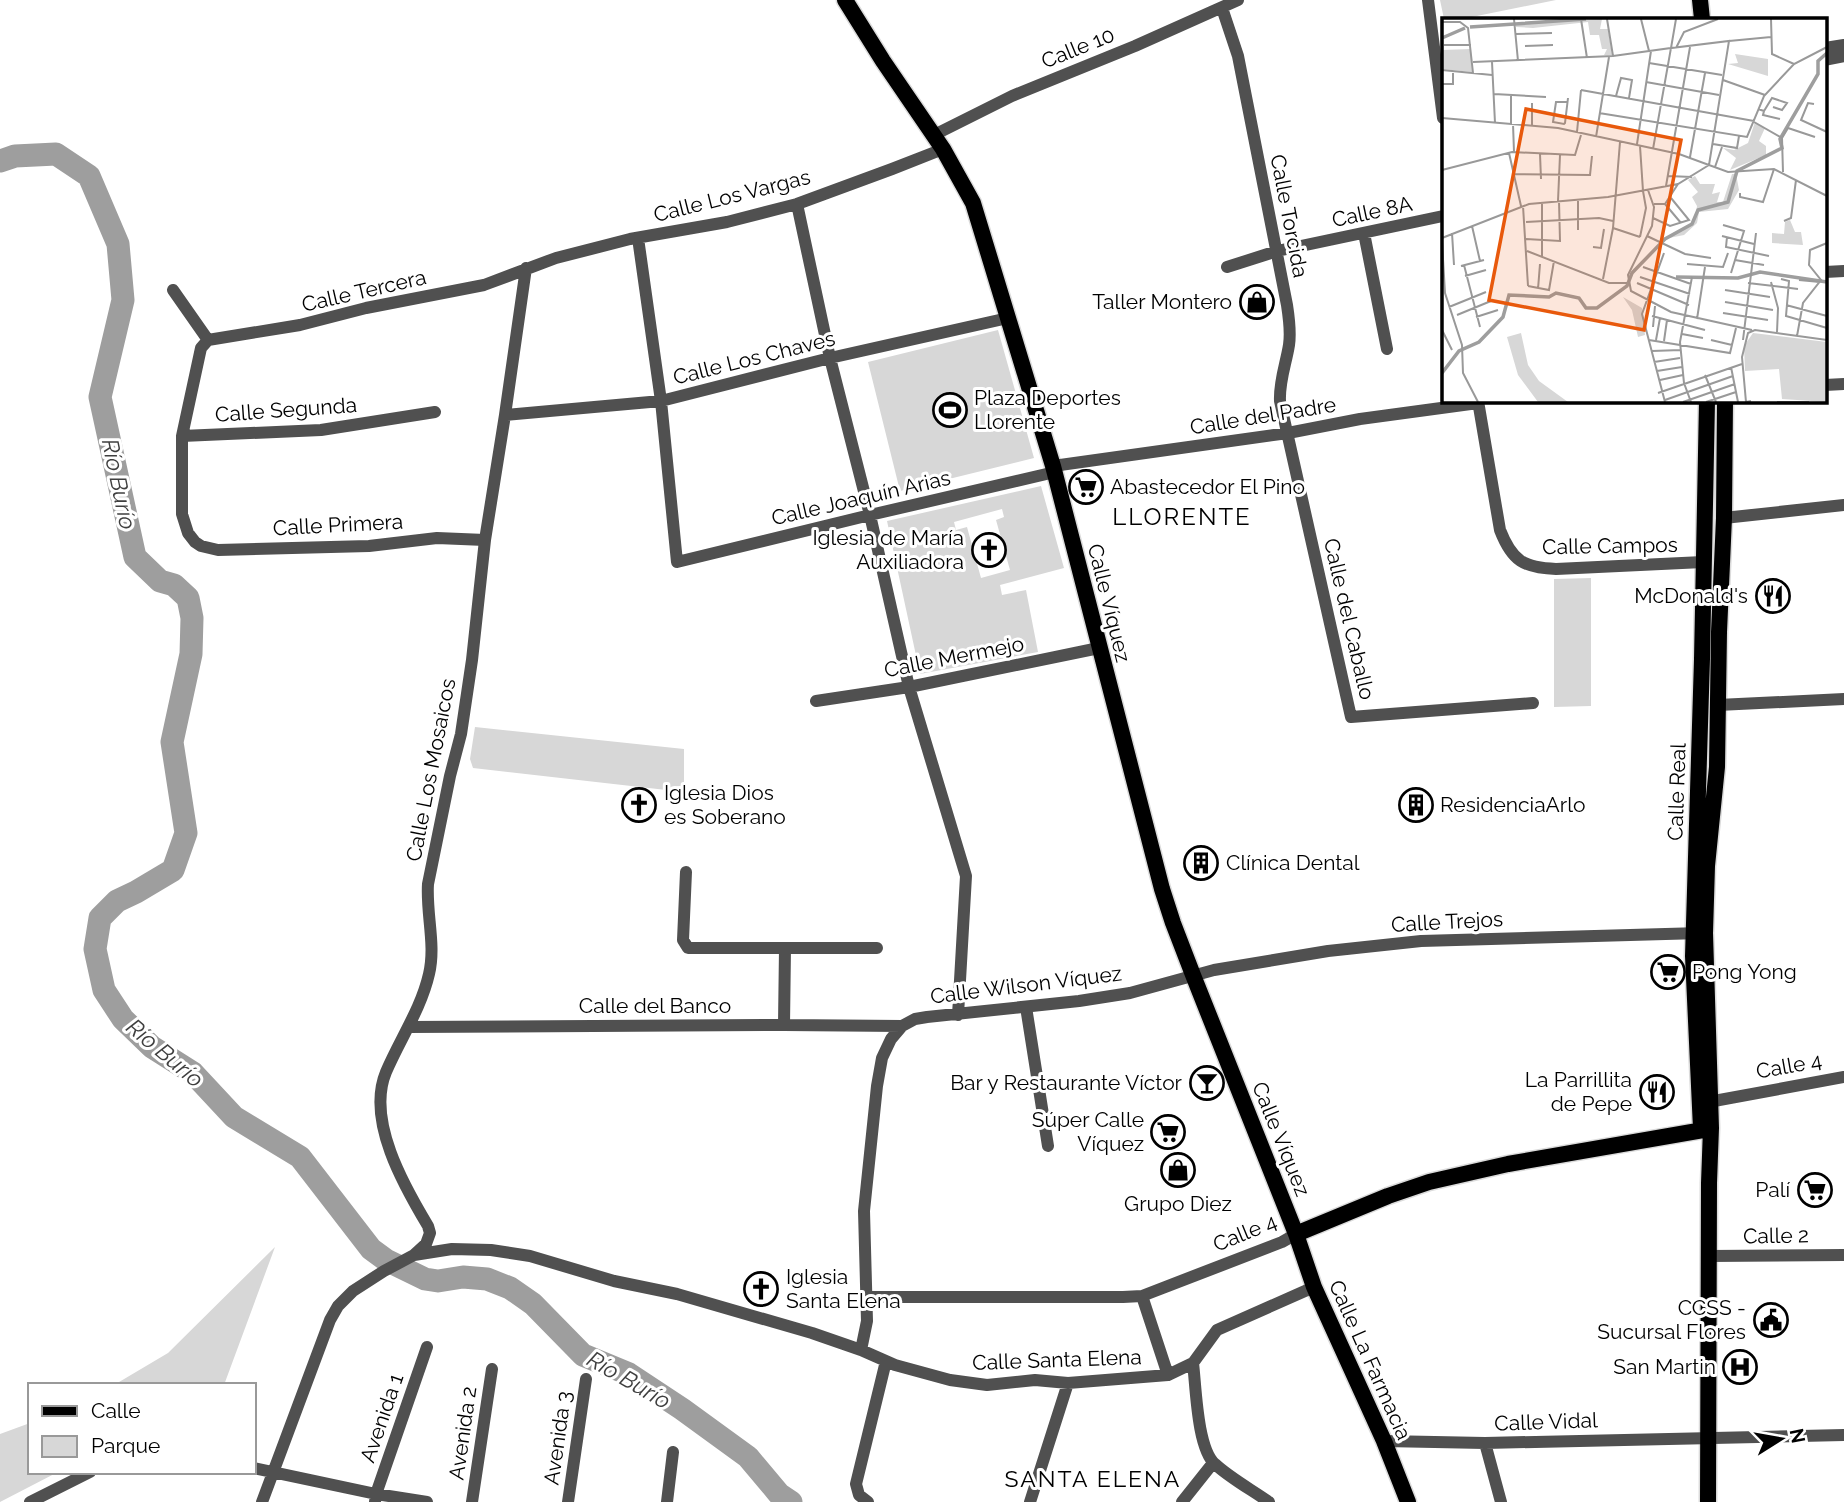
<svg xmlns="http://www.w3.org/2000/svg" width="1844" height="1502" font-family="Raleway,sans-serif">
<rect width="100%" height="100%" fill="#fff"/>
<path fill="#d7d7d7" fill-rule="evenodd" d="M 1440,0 L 1556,0 L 1462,19 L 1444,19 Z
M 998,330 L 1034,458 L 900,491 L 868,362 Z
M 1041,486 L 1064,568 L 1000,585 L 1002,595 L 1026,590 L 1038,652 L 920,674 L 887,521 ZM 1002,509 L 1004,517 L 996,520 L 1010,570 L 981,578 L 967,527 L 956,530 L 954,522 Z
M 1591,578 L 1591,706 L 1554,707 L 1554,579 Z
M 475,727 L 684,749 L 684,792 L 473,768 L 470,759 Z
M 275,1247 L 224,1385 L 114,1385 L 168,1353 Z
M 30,1423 L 30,1472 L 58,1472 L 0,1502 L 0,1434 Z"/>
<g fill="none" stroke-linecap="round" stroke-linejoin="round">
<path stroke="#9e9e9e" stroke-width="23" d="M 0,161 L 15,156 L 56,154 L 89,176 L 118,244 L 123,300 L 100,397 L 135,557 L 160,581 L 174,585 L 188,598 L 192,618 L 191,654 L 172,742 L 186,833 L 173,870 L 136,892 L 117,901 L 100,918 L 95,949 L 104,990 L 123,1019 L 152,1047 L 193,1073 L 234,1117 L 300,1157 L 371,1249 L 386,1260 L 425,1279 L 438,1281 L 463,1277 L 487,1279 L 510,1288 L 533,1304 L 583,1355 L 629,1374 L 682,1409 L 748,1457 L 779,1494 L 791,1502"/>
<g stroke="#dbdbdb" stroke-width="19">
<path id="major" d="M 845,0 L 883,61 L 943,149 L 973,203 L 1053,466 L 1162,889 L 1173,923 L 1193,975 L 1296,1234 L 1314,1287 L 1384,1441 L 1408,1502
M 1700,0 L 1702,19
M 1701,1129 L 1693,956 L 1702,659 L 1707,401
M 1296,1234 L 1388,1196 L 1429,1182 L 1508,1164 L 1709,1129
M 1708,1502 L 1709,1183 L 1711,1128 L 1705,933 L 1707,866 L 1717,767 L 1719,632 L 1724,518 L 1725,401"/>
</g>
<path stroke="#505050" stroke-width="12" d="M 1428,0 L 1443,118
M 1222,8 L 1238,56 L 1287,305 C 1289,318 1291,332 1289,345 C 1286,364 1279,381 1280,401 L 1351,717 L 1533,703
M 1825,48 L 1844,45
M 1825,60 L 1844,56
M 934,135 L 1012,96 L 1135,46 L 1238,0
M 797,204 L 830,358 L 870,515 L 909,687 L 966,876 L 958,1015
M 1364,233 L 1387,349
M 638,238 L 661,401 L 677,562 L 870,515 L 1055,472
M 1227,267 L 1277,251 L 1443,216
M 1825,272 L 1844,271
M 173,290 L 208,340
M 208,340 L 300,325 L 366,308 L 484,285 L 556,258 L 630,239 L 727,222 L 797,204 L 892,169 L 943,149
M 208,340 L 201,348 L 182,436 L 182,514 L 188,533 L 195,542 L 201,546 L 218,550 L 369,546 L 437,538 L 485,540
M 1825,385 L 1844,384
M 1478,401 L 1500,530 C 1512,561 1524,568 1556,569 L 1703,562
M 505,415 L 661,401 L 830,358 L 1008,318
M 182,436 L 321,430 L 435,412
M 1053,466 L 1288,433 L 1360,419 L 1478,403
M 1724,518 L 1844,505
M 816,701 L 909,687 L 1099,648
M 1718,705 L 1844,699
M 686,872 L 683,940 L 688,948 L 877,948
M 1026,1007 L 1048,1146
M 784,1025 L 785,948
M 408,1027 L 784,1025 L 902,1026
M 1703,1103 L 1844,1077
M 414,1255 L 452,1249 L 491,1250 L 530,1256 L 614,1281 L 677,1294 L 812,1333 L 861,1350 L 895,1365 L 950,1380 L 987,1385 L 1035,1380 L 1068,1383 L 1168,1375 L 1193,1363 L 1217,1330 L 1314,1287
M 1709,1256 L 1844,1255
M 1142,1296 L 1168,1375
M 867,1297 L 1123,1297 L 1142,1296 L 1282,1242 L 1296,1234
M 861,1350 L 867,1321 L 864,1211 L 877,1086 L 882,1058 L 891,1039 L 902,1026 L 915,1019 L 927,1017 L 1079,1001 L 1130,993 L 1214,970 L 1328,951 L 1421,941 L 1701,933
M 1193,1363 C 1196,1387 1197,1448 1215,1464 C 1230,1478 1252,1490 1269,1502
M 1384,1441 L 1485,1443 L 1844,1435
M 1485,1443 L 1501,1502
M 254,1468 L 376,1494 L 427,1502
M 30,1502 L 90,1472
M 262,1502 L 330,1320 L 338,1306 L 353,1291 L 384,1271 L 414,1255 L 426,1244 L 430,1233 L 428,1226 C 404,1186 366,1120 386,1072 C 400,1039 421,1009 429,974 C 436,945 426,914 428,884 L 450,776 L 461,734 L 472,660 L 485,540 L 505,415 L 526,268
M 375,1502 L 376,1494 L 427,1347
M 472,1502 L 492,1369
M 568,1502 L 586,1379
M 667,1502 L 673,1452
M 868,1502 L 859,1495 L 856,1484 L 886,1361
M 1030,1502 L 1068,1383
M 1182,1502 L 1213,1463"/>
<use href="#major" stroke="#000" stroke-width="16"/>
</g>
<defs>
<g id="shop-ring" transform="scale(1.75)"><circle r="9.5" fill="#fff" stroke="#000" stroke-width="1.5"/><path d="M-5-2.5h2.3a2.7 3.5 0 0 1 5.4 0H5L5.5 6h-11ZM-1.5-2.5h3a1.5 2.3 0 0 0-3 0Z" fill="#000"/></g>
<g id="stadium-ring" transform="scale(1.75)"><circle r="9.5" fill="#fff" stroke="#000" stroke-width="1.5"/><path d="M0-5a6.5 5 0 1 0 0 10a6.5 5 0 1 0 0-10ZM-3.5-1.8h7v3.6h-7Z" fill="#000"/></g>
<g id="supermarket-ring" transform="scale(1.75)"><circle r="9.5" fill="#fff" stroke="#000" stroke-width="1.5"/><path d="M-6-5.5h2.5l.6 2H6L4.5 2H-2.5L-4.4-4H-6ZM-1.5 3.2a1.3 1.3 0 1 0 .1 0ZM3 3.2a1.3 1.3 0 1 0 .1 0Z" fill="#000"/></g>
<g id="church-ring" transform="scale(1.75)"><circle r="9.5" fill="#fff" stroke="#000" stroke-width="1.5"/><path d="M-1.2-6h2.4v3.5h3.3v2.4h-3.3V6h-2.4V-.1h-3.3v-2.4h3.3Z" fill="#000"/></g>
<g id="restaurant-ring" transform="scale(1.75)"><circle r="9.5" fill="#fff" stroke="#000" stroke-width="1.5"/><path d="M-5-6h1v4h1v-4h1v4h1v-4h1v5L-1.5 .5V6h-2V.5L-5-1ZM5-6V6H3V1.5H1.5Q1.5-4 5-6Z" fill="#000"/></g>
<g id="building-ring" transform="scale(1.75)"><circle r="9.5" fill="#fff" stroke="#000" stroke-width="1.5"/><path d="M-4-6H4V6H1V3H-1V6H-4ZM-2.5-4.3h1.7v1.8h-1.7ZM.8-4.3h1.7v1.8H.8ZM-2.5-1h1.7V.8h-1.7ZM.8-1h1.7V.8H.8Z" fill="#000"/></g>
<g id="bar-ring" transform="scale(1.75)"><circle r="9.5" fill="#fff" stroke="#000" stroke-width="1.5"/><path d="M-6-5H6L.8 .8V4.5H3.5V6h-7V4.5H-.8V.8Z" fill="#000"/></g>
<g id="civic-ring" transform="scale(1.75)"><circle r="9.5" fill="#fff" stroke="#000" stroke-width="1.5"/><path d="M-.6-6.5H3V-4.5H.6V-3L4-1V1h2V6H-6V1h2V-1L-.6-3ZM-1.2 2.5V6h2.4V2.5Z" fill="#000"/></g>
<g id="hospital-ring" transform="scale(1.75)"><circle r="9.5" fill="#fff" stroke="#000" stroke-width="1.5"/><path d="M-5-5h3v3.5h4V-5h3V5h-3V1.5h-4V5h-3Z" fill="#000"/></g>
</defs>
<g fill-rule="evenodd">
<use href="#shop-ring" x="1257" y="302"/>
<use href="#stadium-ring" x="950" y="410"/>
<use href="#supermarket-ring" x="1086" y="487"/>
<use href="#church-ring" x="989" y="550"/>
<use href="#restaurant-ring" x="1773" y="596"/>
<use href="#church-ring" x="639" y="805"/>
<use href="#building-ring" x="1416" y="805"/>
<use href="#building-ring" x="1201" y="863"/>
<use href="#supermarket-ring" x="1668" y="972"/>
<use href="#bar-ring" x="1207" y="1083"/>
<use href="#restaurant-ring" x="1657" y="1092"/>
<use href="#supermarket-ring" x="1168" y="1132"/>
<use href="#shop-ring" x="1178" y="1170"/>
<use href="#supermarket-ring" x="1815" y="1190"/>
<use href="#church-ring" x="761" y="1289"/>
<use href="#civic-ring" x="1771" y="1320"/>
<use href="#hospital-ring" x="1740" y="1367"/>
</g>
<g text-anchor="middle" stroke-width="6" stroke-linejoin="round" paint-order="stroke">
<g font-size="21" fill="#000" stroke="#fff">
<text transform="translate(1078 48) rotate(-22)" y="7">Calle 10</text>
<text transform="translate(732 196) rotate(-14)" y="7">Calle Los Vargas</text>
<text transform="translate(1372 212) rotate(-12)" y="7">Calle 8A</text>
<text transform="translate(1289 216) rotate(79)" y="7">Calle Torcida</text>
<text transform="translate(364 291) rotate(-13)" y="7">Calle Tercera</text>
<text transform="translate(754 358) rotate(-14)" y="7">Calle Los Chaves</text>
<text transform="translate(286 410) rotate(-4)" y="7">Calle Segunda</text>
<text transform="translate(1263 416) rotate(-9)" y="7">Calle del Padre</text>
<text transform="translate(861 498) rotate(-13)" y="7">Calle Joaquín Arias</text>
<text transform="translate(338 525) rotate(-3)" y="7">Calle Primera</text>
<text transform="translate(1610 546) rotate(-1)" y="7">Calle Campos</text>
<text transform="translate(1109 603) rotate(76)" y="7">Calle Víquez</text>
<text transform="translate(1349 619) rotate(77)" y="7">Calle del Caballo</text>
<text transform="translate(954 657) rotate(-11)" y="7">Calle Mermejo</text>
<text transform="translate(431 770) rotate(-79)" y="7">Calle Los Mosaicos</text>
<text transform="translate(1677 792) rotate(-88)" y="7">Calle Real</text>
<text transform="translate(1447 922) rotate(-3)" y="7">Calle Trejos</text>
<text transform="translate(1026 985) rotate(-7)" y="7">Calle Wilson Víquez</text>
<text x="655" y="1013">Calle del Banco</text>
<text transform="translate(1789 1066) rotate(-10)" y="7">Calle 4</text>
<text transform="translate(1281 1139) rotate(68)" y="7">Calle Víquez</text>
<text transform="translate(1245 1233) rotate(-22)" y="7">Calle 4</text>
<text transform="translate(1776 1236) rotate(-1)" y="7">Calle 2</text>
<text transform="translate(1057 1360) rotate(-2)" y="7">Calle Santa Elena</text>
<text transform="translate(1370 1360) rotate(66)" y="7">Calle La Farmacia</text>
<text transform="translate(382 1418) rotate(-71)" y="7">Avenida 1</text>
<text transform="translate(1546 1422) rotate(-2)" y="7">Calle Vidal</text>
<text transform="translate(463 1433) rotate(-82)" y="7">Avenida 2</text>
<text transform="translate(558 1438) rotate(-82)" y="7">Avenida 3</text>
</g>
<g font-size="21" fill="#000" stroke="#fff" text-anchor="end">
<text x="1232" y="309">Taller Montero</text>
<text x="974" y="405" text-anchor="start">Plaza Deportes<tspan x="974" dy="24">Llorente</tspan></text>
<text x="1110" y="494" text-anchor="start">Abastecedor El Pino</text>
<text x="964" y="545">Iglesia de María<tspan x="964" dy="24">Auxiliadora</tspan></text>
<text x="1748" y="603">McDonald's</text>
<text x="664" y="800" text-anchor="start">Iglesia Dios<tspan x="664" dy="24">es Soberano</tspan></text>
<text x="1440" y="812" text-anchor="start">ResidenciaArlo</text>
<text x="1226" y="870" text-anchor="start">Clínica Dental</text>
<text x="1692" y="979" text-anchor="start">Pong Yong</text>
<text x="1632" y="1087">La Parrillita<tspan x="1632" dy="24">de Pepe</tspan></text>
<text x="1182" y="1090">Bar y Restaurante Víctor</text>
<text x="1144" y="1127">Súper Calle<tspan x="1144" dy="24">Víquez</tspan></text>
<text x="1790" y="1197">Palí</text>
<text x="1178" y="1211" text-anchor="middle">Grupo Diez</text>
<text x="786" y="1284" text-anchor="start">Iglesia<tspan x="786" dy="24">Santa Elena</tspan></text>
<text x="1746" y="1315">CCSS -<tspan x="1746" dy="24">Sucursal Flores</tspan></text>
<text x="1716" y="1374">San Martin</text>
</g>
<g font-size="23" font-style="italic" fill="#3f3f3f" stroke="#fff">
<text transform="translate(119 484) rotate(78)" y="8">Río Burío</text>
<text transform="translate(165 1053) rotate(40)" y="8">Río Burío</text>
<text transform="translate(629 1380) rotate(30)" y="8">Río Burío</text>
</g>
<g font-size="23" letter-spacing="2" fill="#000" stroke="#fff">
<text x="1093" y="1487">SANTA ELENA</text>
</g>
<g font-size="24" letter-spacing="2" fill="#000" stroke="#fff">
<text x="1182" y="525">LLORENTE</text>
</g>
</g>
<g transform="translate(1442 18)">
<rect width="385" height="385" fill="#fff"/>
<path d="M 160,1 L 158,11 L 166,11 L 170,37 L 162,37 L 165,31 L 160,31 L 157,17 L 148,17 L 146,4 L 91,10 L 74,9 L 74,5 ZM 29,31 L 30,54 L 0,51 L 0,32 ZM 293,36 L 326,41 L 326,58 L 286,46 L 296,45 ZM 313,104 L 323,110 L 317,123 L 324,128 L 324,137 L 288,152 L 294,140 L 281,130 L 292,132 L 306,125 ZM 290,156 L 294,156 L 297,172 L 286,191 L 257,194 L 255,205 L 242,217 L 222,221 L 253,203 L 255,188 L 250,179 L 256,174 L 246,162 L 253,158 L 258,166 L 273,166 L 270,176 L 278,174 L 275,184 L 281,184 ZM 348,202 L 353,214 L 359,214 L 361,227 L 330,225 L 330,215 L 342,216 L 343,204 ZM 181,279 L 200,290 L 203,317 L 196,319 L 190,292 ZM 79,315 L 86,347 L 97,363 L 126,384 L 96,384 L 76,357 L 65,319 ZM 311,315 L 385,324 L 385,384 L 340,381 L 337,351 L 303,353 L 302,328 Z" fill="#d7d7d7"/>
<path fill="none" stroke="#9e9e9e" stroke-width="3.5" d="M 28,9 L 144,1M 0,20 L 23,10M 234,259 L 296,260 L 318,254 L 385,264M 0,355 L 17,333 L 37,324 L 61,299 L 67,277 L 107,279 L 114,275 L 137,280 L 144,290 L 155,290 L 185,268 L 190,255 L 223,221 L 250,206 L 256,192 L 286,184 L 295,153 L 340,130 L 338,121 L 376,56 L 376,43 L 385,35"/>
<path fill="none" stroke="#999" stroke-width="2" d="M 72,1 L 76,43M 139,1 L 145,40M 165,1 L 171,38M 199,1 L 207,33M 234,1 L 229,30 L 287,23 L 267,147M 329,1 L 330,36 L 352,46M 0,4 L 18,4 L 26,10 L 31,55M 74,16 L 110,15M 287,23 L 329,19M 2,27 L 29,27M 83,28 L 111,27M 234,30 L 242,14 L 276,1M 31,44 L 171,38 L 229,30 L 211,131M 50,44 L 53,105M 207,45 L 280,57M 0,52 L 50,57M 281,62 L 323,77M 204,64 L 277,77M 0,66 L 11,66 L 11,53M 139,72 L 312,103M 52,76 L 104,79M 69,77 L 69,106M 174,78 L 179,60 L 190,62 L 187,80M 126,84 L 114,84 L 111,104 L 122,106 L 123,105 L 126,80M 90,85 L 90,107M 372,86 L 366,85 L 359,102 L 385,114M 316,91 L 322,93 L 330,80 L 345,85 L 340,92 L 331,89M 322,93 L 321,97 L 338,101M 157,95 L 305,119 L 322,78 L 352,46 L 385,29M 0,100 L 116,110 L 237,136 L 286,154 L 332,151 L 385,178M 312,104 L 340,120M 71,106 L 72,134M 135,114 L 139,72M 154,119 L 167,39M 195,126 L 209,33M 271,126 L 295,130 L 297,118M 198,128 L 201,173M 67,135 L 79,188M 98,136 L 99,161M 248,139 L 263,55M 273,149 L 280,129M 0,152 L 70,134 L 133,137 L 139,117M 341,154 L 340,120 L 346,110 L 373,119M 72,156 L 148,157 L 150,138M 226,158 L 250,159M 224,168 L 248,29M 206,172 L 212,189 L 210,208 L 186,257 L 189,273 L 229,294 L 310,312M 298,175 L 298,179 L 321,184 L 332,151M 116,183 L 118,137M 100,184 L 100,238M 212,186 L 223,186 L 236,166M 223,186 L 239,205M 81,188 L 86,268M 211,200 L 228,208 L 247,202 L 229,180M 342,203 L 349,200 L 354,162M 84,204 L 157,200 L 171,203M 281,207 L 302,213 L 289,255M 30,208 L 38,243M 171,210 L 198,219M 136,212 L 136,182M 10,215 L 12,247M 205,218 L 243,236 L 269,240M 280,218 L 312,226M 198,219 L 204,190 L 201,173M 285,219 L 284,229 L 327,238M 0,220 L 87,186 L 166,179 L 236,166 L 267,147M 84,221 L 118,223 L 117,183M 0,224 L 3,275 L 20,327 L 21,355 L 36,384M 151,229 L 159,230 L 162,211M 85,233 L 167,265 L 185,265M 222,235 L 200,296 L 223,384M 293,242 L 322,247M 245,246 L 281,249 L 286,235M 22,247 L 38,309M 19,248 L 42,242M 201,249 L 249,266M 23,258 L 44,252M 198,259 L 248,276M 161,261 L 171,210 L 178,124M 339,261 L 347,263 L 344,298 L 385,310M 357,262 L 378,264M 329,264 L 336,290 L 335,314M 195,265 L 247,287M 306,265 L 356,271M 86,268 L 107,272 L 112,243M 96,271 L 98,246M 283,272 L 328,279M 283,284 L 331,292M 344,287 L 385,298M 7,289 L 44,274M 281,295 L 326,302M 15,297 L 49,283M 210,298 L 263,312M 34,299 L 56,292M 255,301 L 263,249M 211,309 L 213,288M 0,312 L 10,332M 240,316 L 261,320M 355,318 L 361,285 L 379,262 L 367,247 L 368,232 L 385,225M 207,322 L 288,335 L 294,310M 214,322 L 218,300M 269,322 L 290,327M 301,322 L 314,215M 222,323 L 225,302M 210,333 L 239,332M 212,344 L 238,340M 289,349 L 296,384M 215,353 L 240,349M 263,357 L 274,384M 218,362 L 241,357M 216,375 L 300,346M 223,382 L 291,358M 309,383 L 304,384 L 300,339 L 306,315 L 313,312 L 385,322M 241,384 L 293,366M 249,384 L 242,365 L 238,324 L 250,259M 264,384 L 294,374M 335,384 L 367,384"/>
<path fill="#e8590c" fill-opacity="0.15" stroke="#e8590c" stroke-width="3.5" d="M 84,91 L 239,122 L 202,312 L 47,282 Z"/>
<rect width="385" height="385" fill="none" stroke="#000" stroke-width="3.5"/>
</g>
<rect x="28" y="1383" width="228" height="91" fill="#ffffff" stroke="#999999" stroke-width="2"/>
<rect x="42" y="1406" width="35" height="10" fill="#000000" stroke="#999999" stroke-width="2"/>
<text x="91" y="1418" font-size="21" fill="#000000">Calle</text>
<rect x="42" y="1436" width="35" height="21" fill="#d7d7d7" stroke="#999999" stroke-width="2"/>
<text x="91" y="1453" font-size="21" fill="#000000">Parque</text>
<g transform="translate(1781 1439) rotate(79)" stroke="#ffffff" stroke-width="5" paint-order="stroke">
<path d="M0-5L12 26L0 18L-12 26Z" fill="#000000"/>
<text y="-10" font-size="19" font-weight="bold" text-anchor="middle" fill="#000000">N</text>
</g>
</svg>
